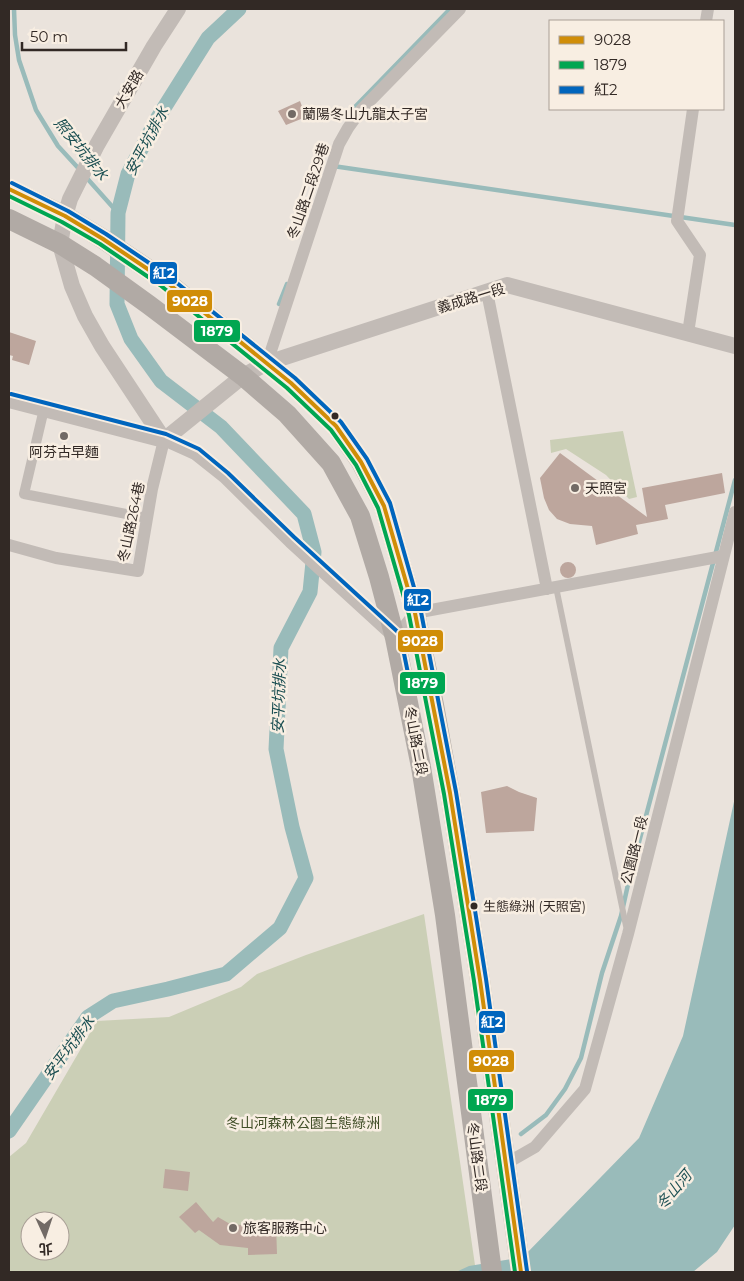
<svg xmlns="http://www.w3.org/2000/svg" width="744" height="1281" font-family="Montserrat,'Noto Sans TC',sans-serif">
<rect width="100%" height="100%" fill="#eae3dc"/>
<path fill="#cbcfb6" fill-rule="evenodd" d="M 623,431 L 637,497 L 629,499 L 606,475 L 566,449 L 551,453 L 550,440 Z
M 424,914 L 476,1272 L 9,1272 L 9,1157 L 26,1143 L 97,1021 L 169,1017 L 241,987 L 257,974 L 306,955 ZM 30,1221 L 60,1221 L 60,1251 L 30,1251 Z"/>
<path fill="#99bbba" d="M 735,797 L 735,1225 L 717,1252 L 693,1272 L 456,1272 L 469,1266 L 523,1257 L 639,1138 L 683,1036 Z"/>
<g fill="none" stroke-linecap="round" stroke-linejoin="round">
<path stroke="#99bbba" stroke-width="4.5" d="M 14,9 L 15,35 L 19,60 L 36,110 L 58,146 L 80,170
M 347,119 L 352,110 L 450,9
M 333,166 L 735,225
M 85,176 L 118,213
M 279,304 L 287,284
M 521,1134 L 546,1115 L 565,1089 L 581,1058 L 602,973 L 621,916 L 629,880 L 735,480"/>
<path stroke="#99bbba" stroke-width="15" d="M 9,1131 L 88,1017 L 113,1001 L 168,989 L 226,974 L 280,928 L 306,878 L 292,827 L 276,749 L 281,648 L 310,592 L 314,552 L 304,514 L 221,427 L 161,381 L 131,339 L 117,304 L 118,213 L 128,174 L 157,119 L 208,38 L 239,9"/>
</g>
<path fill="#bda69d" d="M 300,101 L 306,117 L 286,125 L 278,111 Z
M 9,332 L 36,341 L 29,365 L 12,360 L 13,356 L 9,355 Z
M 560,453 L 647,517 L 642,488 L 722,473 L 725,493 L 665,505 L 668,519 L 636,525 L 638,534 L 596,545 L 592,526 L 570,524 L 557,519 L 549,510 L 544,498 L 540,478 Z
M560 570a8 8 0 1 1 16 0a8 8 0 1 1-16 0Z
M 507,786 L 519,792 L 537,798 L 534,831 L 486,833 L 481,792 Z
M 165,1169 L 190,1172 L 188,1191 L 163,1188 Z
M 196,1202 L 213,1222 L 218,1217 L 230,1224 L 242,1225 L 276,1224 L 277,1254 L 248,1255 L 248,1248 L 220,1245 L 199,1230 L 195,1233 L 179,1217 Z"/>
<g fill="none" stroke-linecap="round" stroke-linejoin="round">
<path stroke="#c2bbb6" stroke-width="6" d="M 556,587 L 626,926"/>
<path stroke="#c2bbb6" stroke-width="10" d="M 44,409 L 24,494 L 147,518"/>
<path stroke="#c2bbb6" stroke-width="12" d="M 706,21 L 708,9
M 487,292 L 547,589
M 688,333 L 700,255 L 677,221 L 693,109
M 267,363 L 339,144 L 348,128 L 361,110 L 460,9
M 9,545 L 56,558 L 138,571 L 152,489 L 164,440 L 195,454 L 224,477 L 290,542 L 395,638 L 415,613 L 723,556
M 507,1163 L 535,1147 L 585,1089 L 628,934 L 735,512"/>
<path stroke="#c2bbb6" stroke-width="16" d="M 9,400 L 164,440
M 164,440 L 243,376 L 267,363 L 507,285 L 735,346
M 164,440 L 102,346 L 85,316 L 72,286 L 60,244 L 65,216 L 70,199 L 97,145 L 154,46 L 178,9"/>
<path stroke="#b1aaa5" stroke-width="20" d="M 9,189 L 65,216 L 103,239 L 164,280 L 291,383 L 336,426 L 361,462 L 384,506 L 415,613 L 434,705 L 450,793 L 480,980 L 521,1272
M 9,219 L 60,244 L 95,266 L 149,305 L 243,376 L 287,414 L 331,463 L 360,516 L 379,577 L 395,638 L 421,767 L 445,915 L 492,1272"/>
<g stroke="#f8eee2" stroke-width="8">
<path id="bus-1" d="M 9,189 L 65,216 L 103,239 L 164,280 L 291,383 L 336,426 L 361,462 L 384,506 L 415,613 L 450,793 L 480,980 L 521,1272"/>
</g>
<g stroke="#f8eee2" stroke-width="8">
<path id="bus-2" d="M 9,196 L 62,222 L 100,244 L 160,285 L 287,388 L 331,430 L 356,465 L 378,508 L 409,615 L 444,794 L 474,981 L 515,1272"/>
</g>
<g stroke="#f8eee2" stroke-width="8">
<path id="bus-3" d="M 12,183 L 68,211 L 106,234 L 167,275 L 295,378 L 341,422 L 367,459 L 390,503 L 421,612 L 456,792 L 486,979 L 527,1271
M 11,394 L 166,434 L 199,449 L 228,473 L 294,537 L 400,634 L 411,688"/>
</g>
<use href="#bus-1" stroke="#d08d07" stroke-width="4"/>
<use href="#bus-2" stroke="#00a651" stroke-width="4"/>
<use href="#bus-3" stroke="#0065bd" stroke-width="4"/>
</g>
<g fill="#726a65" stroke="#f8eee2" stroke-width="2">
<circle cx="292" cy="114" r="5"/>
<circle cx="64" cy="436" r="5"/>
<circle cx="575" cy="488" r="5"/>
<circle cx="233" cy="1228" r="5"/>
</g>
<g fill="#322925" stroke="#f8eee2" stroke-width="2">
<circle cx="335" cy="416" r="4.5"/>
<circle cx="474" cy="906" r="4.5"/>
</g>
<g text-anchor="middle" stroke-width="5" stroke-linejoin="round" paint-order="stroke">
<g font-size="13" fill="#322925" stroke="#f8eee2" text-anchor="start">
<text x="483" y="911">生態綠洲 (天照宮)</text>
</g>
<g font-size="14" fill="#322925" stroke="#f8eee2">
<text transform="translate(129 89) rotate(-60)" y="5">大安路</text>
<text transform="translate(308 191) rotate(-71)" y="5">冬山路二段29巷</text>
<text transform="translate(471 298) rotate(-17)" y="5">義成路一段</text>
<text transform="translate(131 522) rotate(-78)" y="5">冬山路264巷</text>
<text transform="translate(416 741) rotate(79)" y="5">冬山路二段</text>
<text transform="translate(634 850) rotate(-76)" y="5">公園路一段</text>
<text transform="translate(477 1157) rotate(82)" y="5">冬山路二段</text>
</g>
<g font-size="14" fill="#322925" stroke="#f8eee2" text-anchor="start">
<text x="302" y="119">蘭陽冬山九龍太子宮</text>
<text x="64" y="457" text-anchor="middle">阿芬古早麵</text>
<text x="585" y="493">天照宮</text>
<text x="243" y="1233">旅客服務中心</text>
</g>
<g font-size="14" fill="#425029" stroke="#f8eee2">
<text x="303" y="1128">冬山河森林公園生態綠洲</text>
</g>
<g font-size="15" font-style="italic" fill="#1b4f52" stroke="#f8eee2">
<text transform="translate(147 141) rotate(-62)" y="5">安平坑排水</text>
<text transform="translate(81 149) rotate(51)" y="5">照安坑排水</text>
<text transform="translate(279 696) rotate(-88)" y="5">安平坑排水</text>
<text transform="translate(69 1048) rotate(-53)" y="5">安平坑排水</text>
<text transform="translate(674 1190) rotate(-50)" y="5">冬山河</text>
</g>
</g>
<g stroke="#f8eee2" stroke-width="2">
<rect x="149" y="261" width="29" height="24" rx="5" fill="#0065bd"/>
<rect x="166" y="289" width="47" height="24" rx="5" fill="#d08d07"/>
<rect x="193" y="319" width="48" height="24" rx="5" fill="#00a651"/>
<rect x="403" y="588" width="29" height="24" rx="5" fill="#0065bd"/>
<rect x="397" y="629" width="47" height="24" rx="5" fill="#d08d07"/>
<rect x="399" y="671" width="47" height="24" rx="5" fill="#00a651"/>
<rect x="478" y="1010" width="28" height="24" rx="5" fill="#0065bd"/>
<rect x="468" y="1049" width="47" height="24" rx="5" fill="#d08d07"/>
<rect x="467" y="1088" width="47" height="24" rx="5" fill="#00a651"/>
</g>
<g font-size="14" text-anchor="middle" font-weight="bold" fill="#fff">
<text x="164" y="278">紅2</text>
<text x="190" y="306">9028</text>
<text x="217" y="336">1879</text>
<text x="418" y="605">紅2</text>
<text x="420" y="646">9028</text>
<text x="422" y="688">1879</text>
<text x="492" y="1027">紅2</text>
<text x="491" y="1066">9028</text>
<text x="491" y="1105">1879</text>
</g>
<rect width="744" height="1281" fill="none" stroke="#322925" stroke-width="20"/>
<rect x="549" y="20" width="175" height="90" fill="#f8eee2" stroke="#a99f96"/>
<rect x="559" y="36" width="25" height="8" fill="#d08d07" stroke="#a99f96"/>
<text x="594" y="45" font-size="15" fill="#322925">9028</text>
<rect x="559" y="61" width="25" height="8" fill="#00a651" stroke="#a99f96"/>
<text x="594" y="70" font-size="15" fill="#322925">1879</text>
<rect x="559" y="86" width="25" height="8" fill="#0065bd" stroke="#a99f96"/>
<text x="594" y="95" font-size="15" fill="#322925">紅2</text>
<g transform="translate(45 1236) rotate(177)"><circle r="24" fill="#f8eee2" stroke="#a99f96"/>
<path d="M0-4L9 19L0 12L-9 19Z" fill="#726a65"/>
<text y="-8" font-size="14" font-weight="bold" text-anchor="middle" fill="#322925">北</text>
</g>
<path d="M22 42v8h104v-8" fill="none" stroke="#322925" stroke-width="2.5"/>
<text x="30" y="42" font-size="15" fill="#322925" stroke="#f8eee2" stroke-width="4" paint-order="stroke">50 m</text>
</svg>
